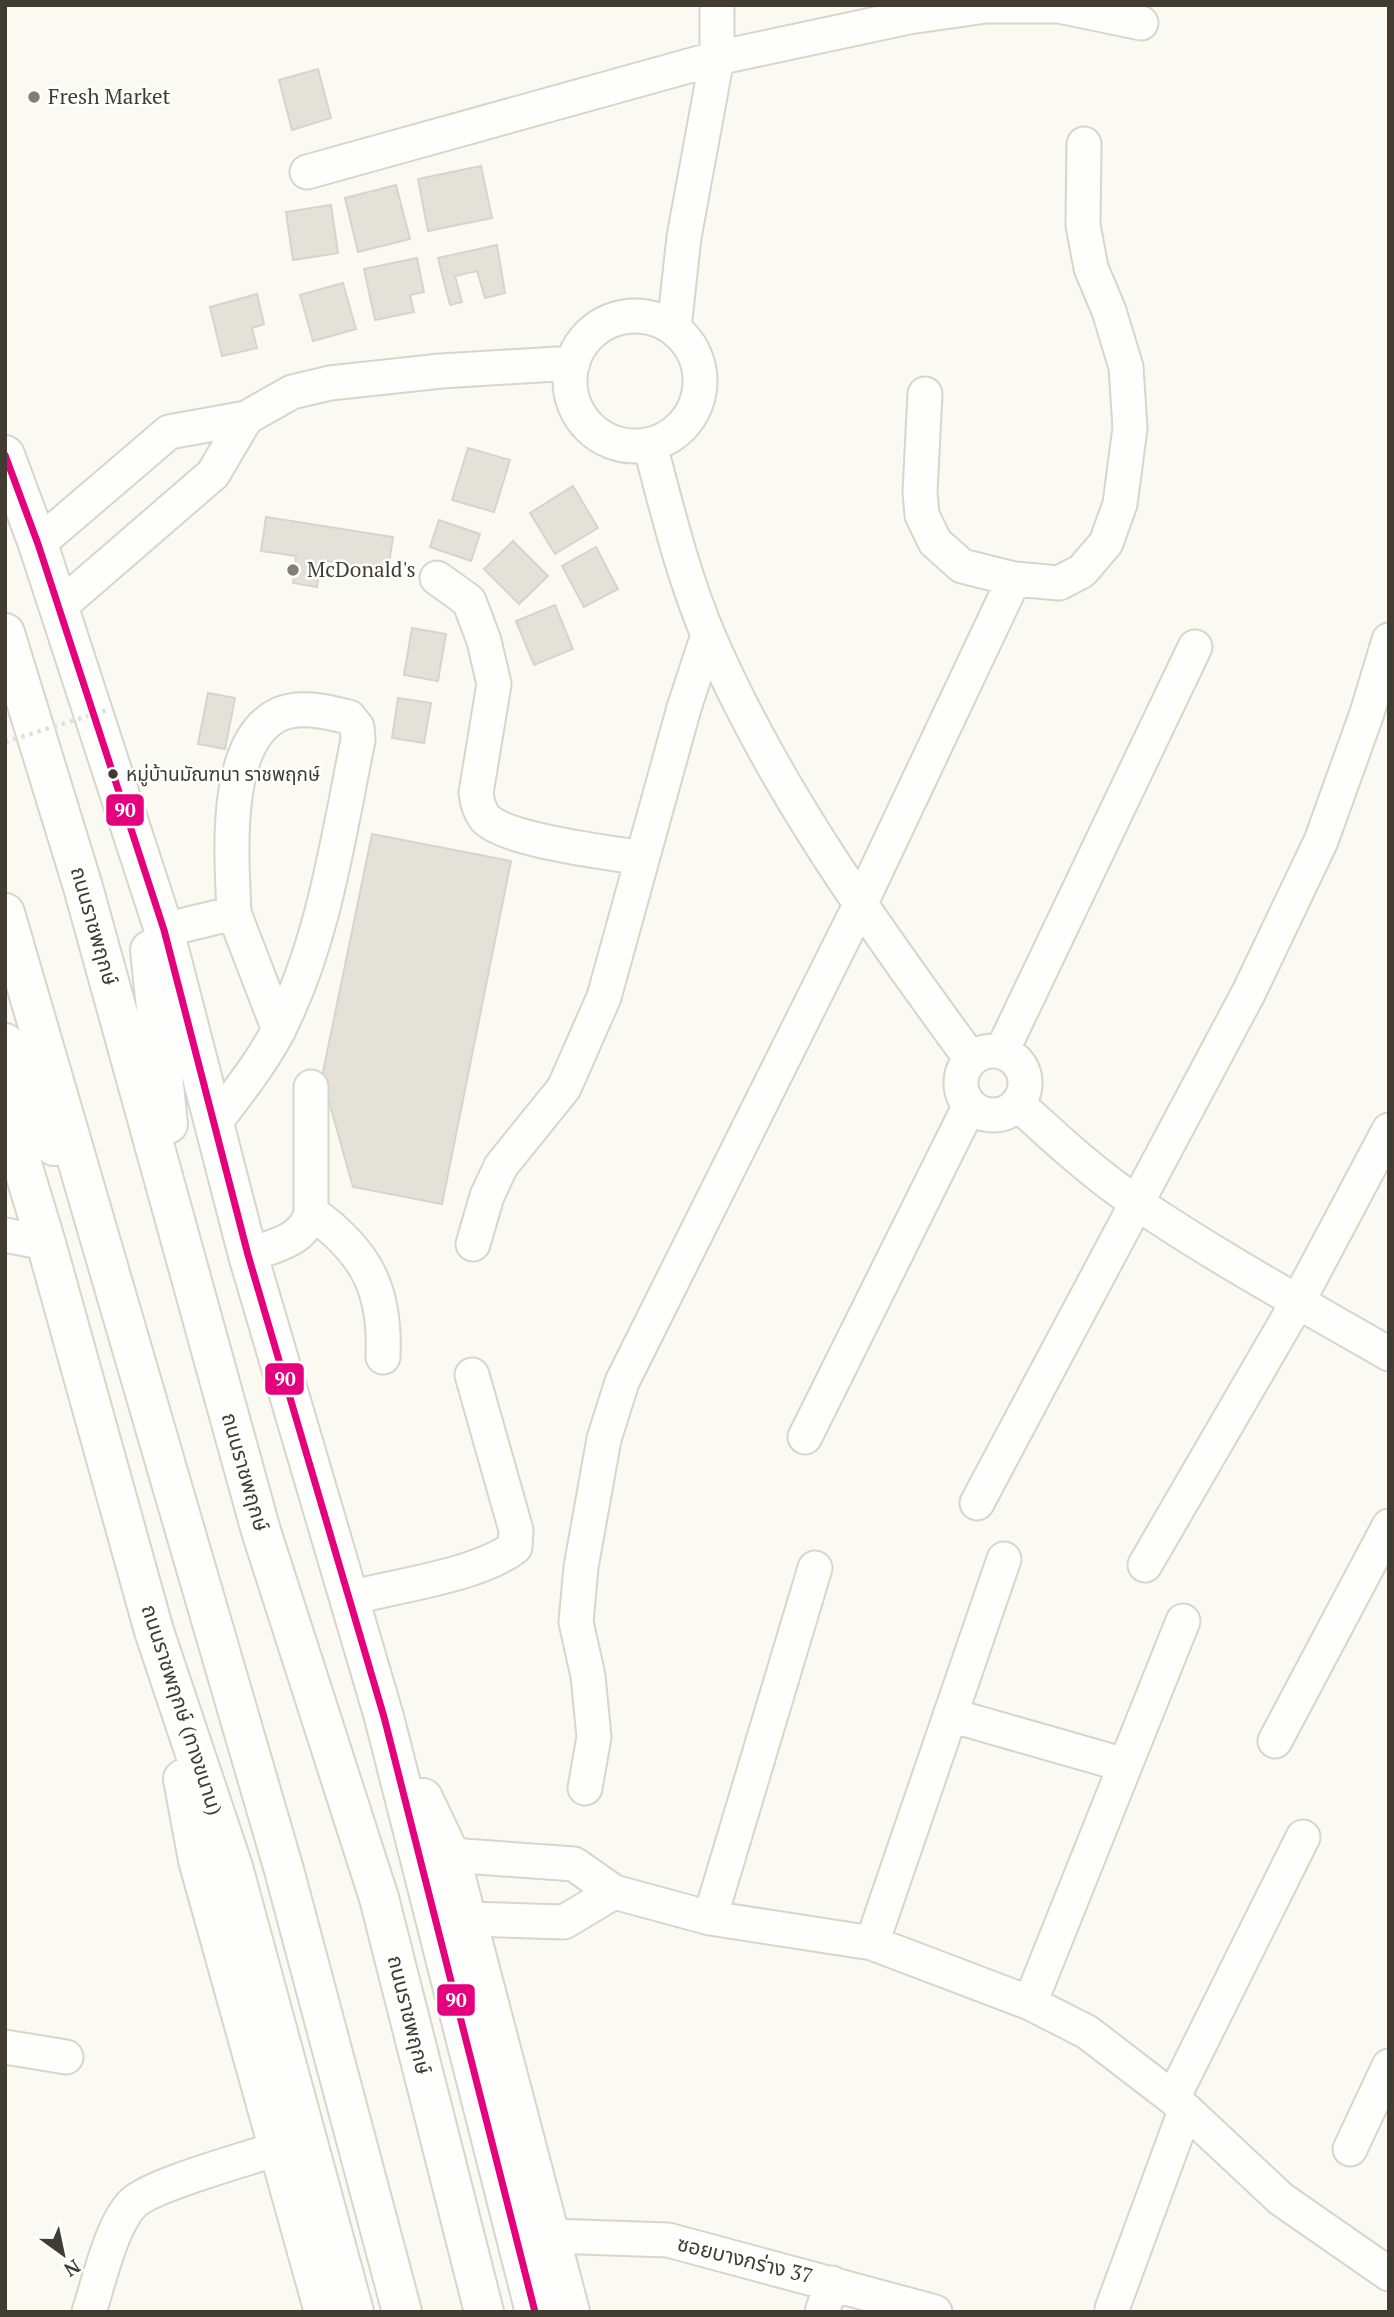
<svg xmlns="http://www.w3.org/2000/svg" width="1394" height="2317" font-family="'PT Serif','Noto Sans Thai',serif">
<rect width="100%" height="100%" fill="#faf9f2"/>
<path fill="#e3e1d8" stroke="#d6d4cc" stroke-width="2" d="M 318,69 L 331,118 L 292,130 L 279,80 Z
M 481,166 L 492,218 L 428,231 L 418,179 Z
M 396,185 L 410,239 L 358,252 L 345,198 Z
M 331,205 L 338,253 L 293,260 L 286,212 Z
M 497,245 L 505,293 L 485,298 L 477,271 L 455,276 L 462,302 L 450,305 L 438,258 Z
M 417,258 L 424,292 L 410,295 L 414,312 L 375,320 L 364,269 Z
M 343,283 L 356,329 L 313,341 L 300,295 Z
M 257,294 L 264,324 L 252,328 L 257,348 L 222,356 L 210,307 Z
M 468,448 L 510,460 L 494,512 L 452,500 Z
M 573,486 L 598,528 L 555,554 L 530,513 Z
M 266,517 L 393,537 L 388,570 L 321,560 L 317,587 L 293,583 L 296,556 L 261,551 Z
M 439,520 L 480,534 L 471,561 L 430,547 Z
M 513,541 L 548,576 L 519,604 L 484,569 Z
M 596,547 L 618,589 L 584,607 L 562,566 Z
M 555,605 L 573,649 L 534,665 L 516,621 Z
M 412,628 L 446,634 L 438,681 L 404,675 Z
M 208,693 L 235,698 L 225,749 L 198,744 Z
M 398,698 L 431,703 L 424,743 L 392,738 Z
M 372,834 L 511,861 L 442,1204 L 353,1187 L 322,1077 Z"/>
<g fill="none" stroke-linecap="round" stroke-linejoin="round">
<g stroke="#d7d5cc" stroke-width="37">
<path id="minor" d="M 307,172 L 717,58 L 909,17 L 986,6 L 1059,6 L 1141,23
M570 381a65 65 0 1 1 130 0a65 65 0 1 1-130 0Z
M 674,328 L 684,237 L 717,58 L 717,5
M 925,394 L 920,492 L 922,515 L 935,542 L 962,566 L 1014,579 L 1059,583 L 1082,571 L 1106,543 L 1120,504 L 1130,428 L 1126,367 L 1109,311 L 1091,268 L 1083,225 L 1084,144
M 650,445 C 667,509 683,576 709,637 C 775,790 873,925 971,1059
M 38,544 L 169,432 L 246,418 L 292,392 L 330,383 L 441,371 L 573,363
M 437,578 L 469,601 L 484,641 L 494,684 L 476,793 C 477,802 479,810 485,818 C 506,841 608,852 641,858
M 58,608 L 213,474 L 246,418
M 234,913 L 279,1030
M 164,930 L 234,913 C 232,860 221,741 280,714 C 301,705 327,712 349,717 L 357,727 L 358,740 C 338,838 324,941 278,1031 C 261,1064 237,1093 215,1123
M961 1083a32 32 0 1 1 64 0a32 32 0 1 1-64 0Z
M 1002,1051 L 1195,647
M 1018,1104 C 1056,1139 1094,1174 1137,1203 C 1218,1258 1304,1305 1389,1354
M 311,1212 C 367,1252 386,1290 383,1357
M 5,1235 L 46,1243
M 473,1244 L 487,1196 L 501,1166 L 564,1088 L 604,997 L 684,708 L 708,635
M 248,1255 C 273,1246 305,1241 311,1212 L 311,1087
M 805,1437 L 970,1105
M 977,1503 L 1249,992 L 1321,841 L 1367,713 L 1389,640
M 1145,1565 L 1297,1303 L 1389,1130
M 350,1598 C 395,1586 480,1575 515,1547 L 516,1530 L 472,1375
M 950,1715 L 1125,1765
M 1275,1741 L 1389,1526
M 585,1788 L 594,1737 L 588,1676 L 576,1622 L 581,1567 L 604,1439 L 622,1382 L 859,907 L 1014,579
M 450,1855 L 574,1864 L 614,1892 L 710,1918 L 872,1943 L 1030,2003 L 1087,2032 L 1173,2098 L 1281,2199 L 1389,2274
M 710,1918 L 815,1568
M 467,1919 L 564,1922 L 614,1892
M 872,1943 L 1004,1559
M 1030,2003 L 1183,1621
M 5,2047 L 66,2057
M 1173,2098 L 1303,1837
M 1350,2149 L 1389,2066
M 551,2236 L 668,2240 L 935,2312
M 1112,2309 L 1185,2111
M 89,2312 C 99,2282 111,2225 133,2203 C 153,2184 248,2159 279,2148
M 822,2312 L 832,2283"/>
</g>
<g stroke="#d7d5cc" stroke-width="42">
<path id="major" d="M 5,455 L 38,544 L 164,930 L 248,1255 L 384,1717 L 535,2312
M 5,633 L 83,887 L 261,1531 L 379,1898 L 484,2312
M 5,913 L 284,1870 L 402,2312
M 150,950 L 168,1124
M 5,1043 L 54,1146
M 5,1108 L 46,1243 L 154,1631 L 233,1867 L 354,2312
M 183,1779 L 198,1860 L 324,2312
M 423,1798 L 450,1855 L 570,2312"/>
</g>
<use href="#minor" stroke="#fefefd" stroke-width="33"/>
<use href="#major" stroke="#fefefd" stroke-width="38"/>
<path stroke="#e0dfdd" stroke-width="4.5" stroke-dasharray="3.5 5" stroke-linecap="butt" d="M 5,742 L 110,709"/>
<g stroke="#fff" stroke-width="12">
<path id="bus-1" d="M 5,455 L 38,544 L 164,930 L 248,1255 L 384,1717 L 535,2312"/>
</g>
<use href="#bus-1" stroke="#e5007d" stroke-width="7"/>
</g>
<g fill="#817e75" stroke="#fff" stroke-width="2.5">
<circle cx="34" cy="97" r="7"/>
<circle cx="293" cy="570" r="7"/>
</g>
<circle fill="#403c31" stroke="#fff" stroke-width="2.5" cx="113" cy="774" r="6"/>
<g text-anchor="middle" stroke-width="5" stroke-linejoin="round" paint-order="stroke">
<g font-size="19" fill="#403c31" stroke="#fff" text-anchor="start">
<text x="126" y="781">หมู่บ้านมัณฑนา ราชพฤกษ์</text>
</g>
<g font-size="21" fill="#403c31" stroke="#fff" text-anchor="start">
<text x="48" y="104">Fresh Market</text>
<text x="307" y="577">McDonald's</text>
</g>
<g font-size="21" fill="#403c31" stroke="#fff">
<text transform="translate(94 926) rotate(74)" y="7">ถนนราชพฤกษ์</text>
<text transform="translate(245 1472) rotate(74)" y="7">ถนนราชพฤกษ์</text>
<text transform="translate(182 1710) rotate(72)" y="7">ถนนราชพฤกษ์ (ทางขนาน)</text>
<text transform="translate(409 2015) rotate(76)" y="7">ถนนราชพฤกษ์</text>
<text transform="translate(745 2260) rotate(14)" y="7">ซอยบางกร่าง 37</text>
</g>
</g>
<g stroke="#fff" stroke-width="2.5">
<rect x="105" y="793" width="40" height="34" rx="7" fill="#e5007d"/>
<rect x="264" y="1362" width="41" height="34" rx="7" fill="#e5007d"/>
<rect x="436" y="1983" width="40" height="34" rx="7" fill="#e5007d"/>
</g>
<g font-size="19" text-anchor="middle" font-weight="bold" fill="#fff">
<text x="125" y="817">90</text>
<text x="285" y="1386">90</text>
<text x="456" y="2007">90</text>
</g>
<rect width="1394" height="2317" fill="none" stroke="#403c31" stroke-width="14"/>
<g transform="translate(63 2254) rotate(147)" stroke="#ffffff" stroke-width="5" paint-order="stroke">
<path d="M0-5L12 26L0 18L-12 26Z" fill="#403c31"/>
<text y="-10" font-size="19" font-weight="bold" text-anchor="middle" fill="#403c31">N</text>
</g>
</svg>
